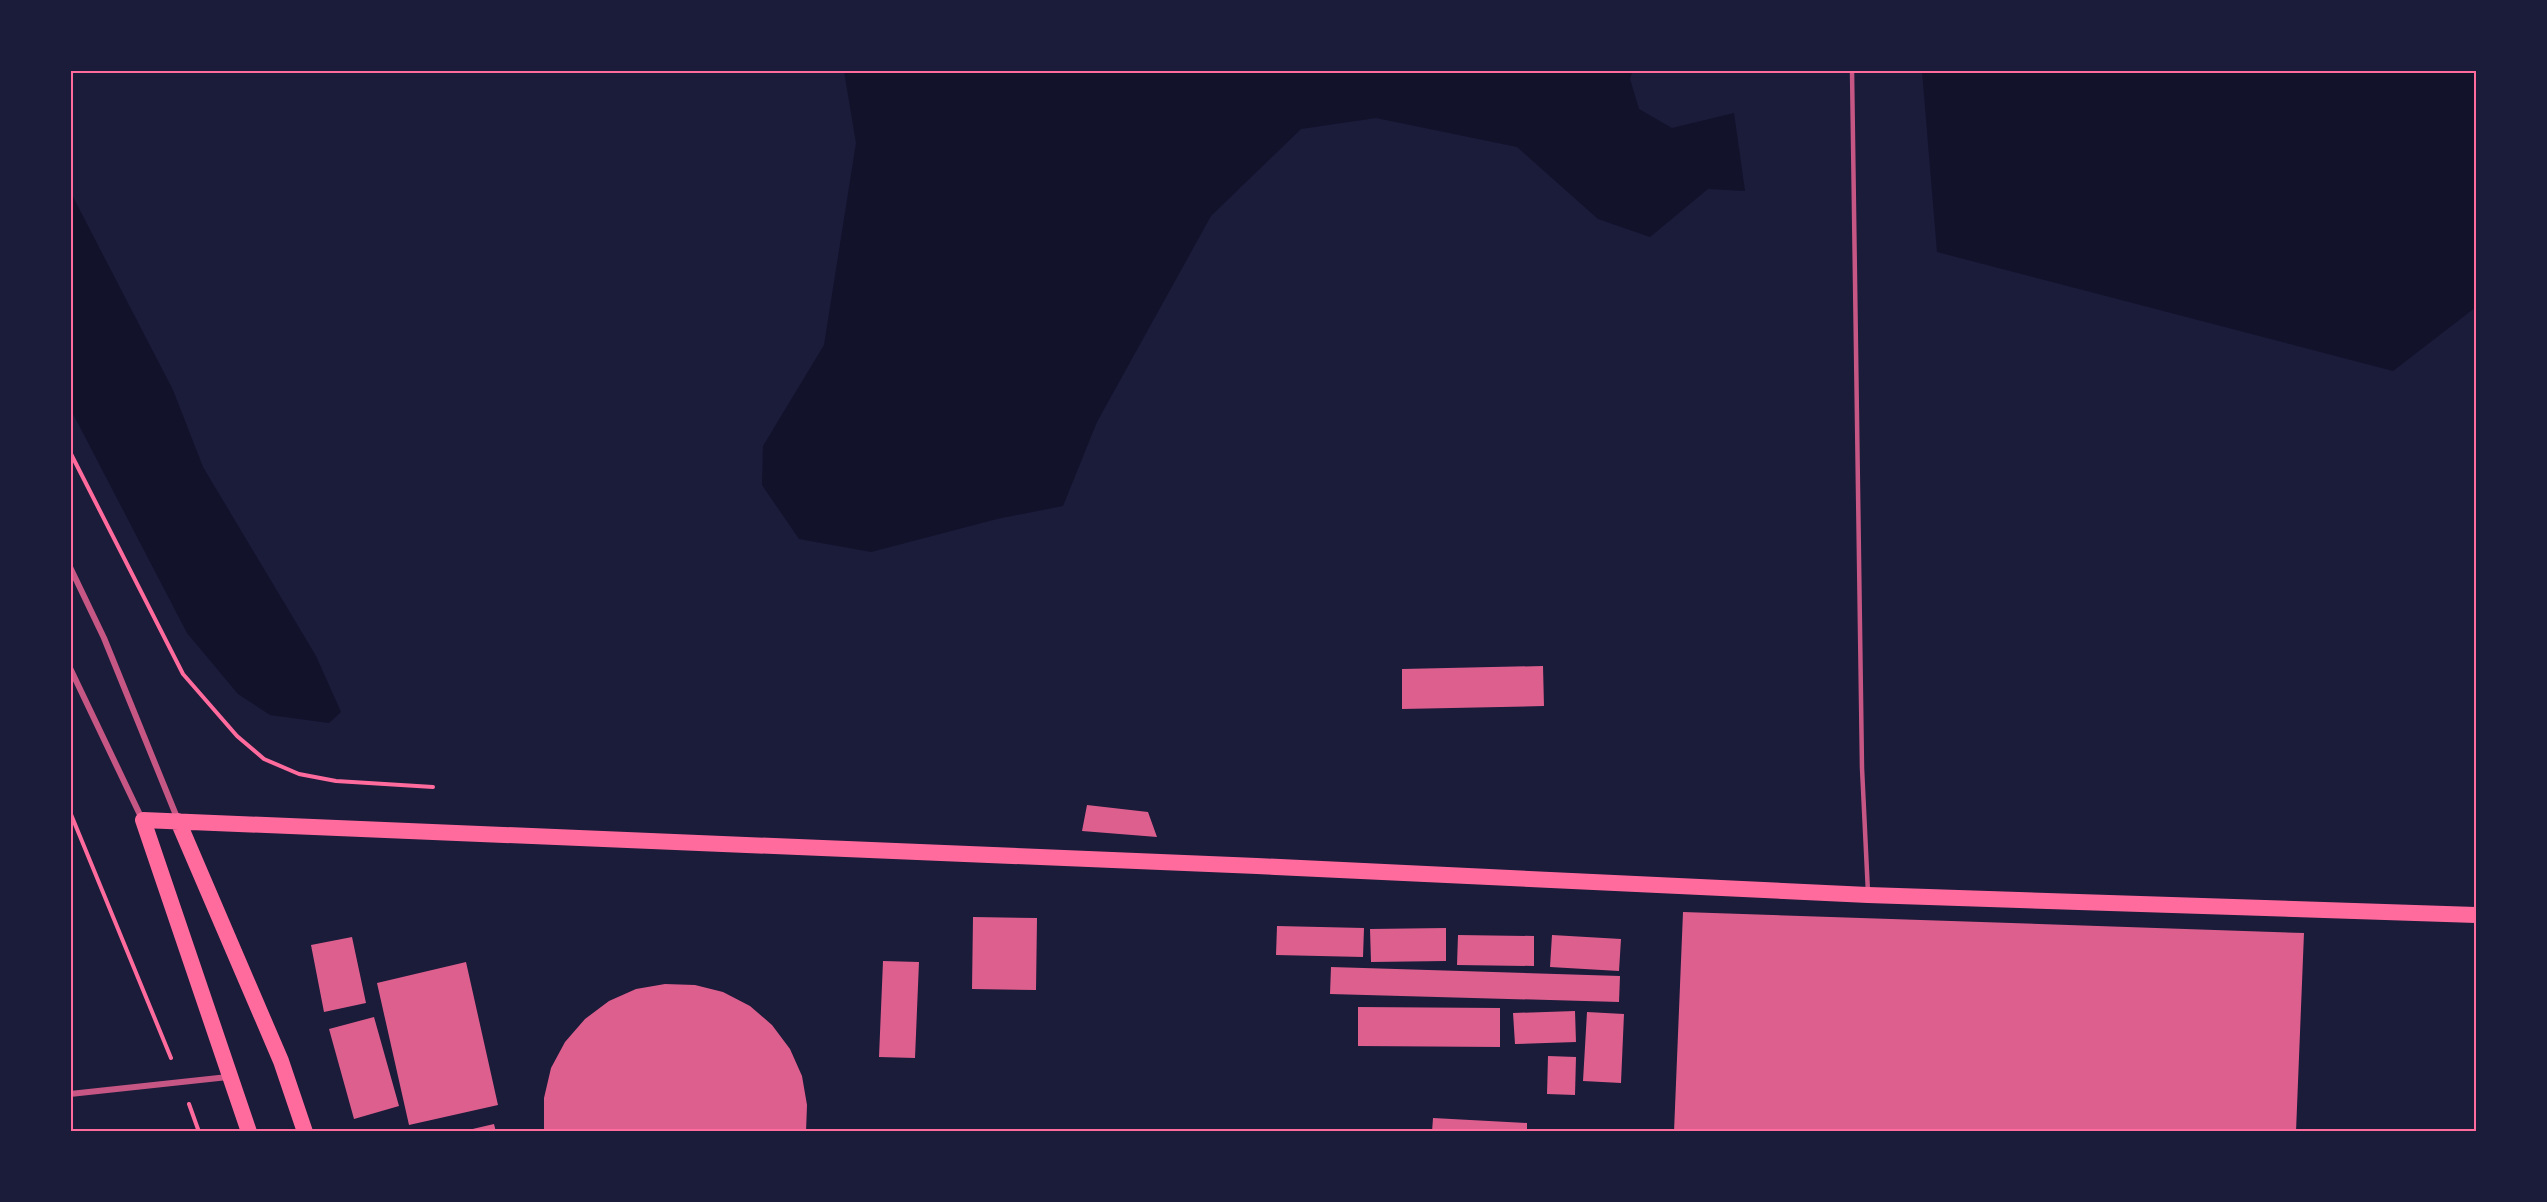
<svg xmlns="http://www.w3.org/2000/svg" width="2547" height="1202" font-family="'Crimson Pro',serif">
<rect width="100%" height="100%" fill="#1b1b3a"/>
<path fill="#12122b" d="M 1633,70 L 1630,79 L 1639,109 L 1672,128 L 1734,113 L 1745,191 L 1708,189 L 1650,237 L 1598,219 L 1517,147 L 1376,118 L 1301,129 L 1211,216 L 1097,422 L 1063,506 L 997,519 L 871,552 L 799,539 L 762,485 L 763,446 L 824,345 L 856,143 L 844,71 Z
M 1922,71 L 2476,71 L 2476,307 L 2393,371 L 1937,252 Z
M 71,193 L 173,390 L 203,467 L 316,656 L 341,712 L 329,723 L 270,715 L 238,694 L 187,633 L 71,410 Z"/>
<path fill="#dd5f8e" d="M 1543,666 L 1544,706 L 1402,709 L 1402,669 Z
M 1087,805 L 1148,812 L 1157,837 L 1082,831 Z
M 1683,912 L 2304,933 L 2296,1132 L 1674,1132 Z
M 973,917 L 1037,918 L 1036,990 L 972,989 Z
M 1277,926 L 1364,928 L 1363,957 L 1276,955 Z
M 1446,928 L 1446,961 L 1371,962 L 1370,929 Z
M 1458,935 L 1534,936 L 1534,966 L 1457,965 Z
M 1552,935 L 1621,939 L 1619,971 L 1550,967 Z
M 352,937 L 366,1003 L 324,1012 L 311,945 Z
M 883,961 L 919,962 L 915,1058 L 879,1057 Z
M 466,962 L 498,1105 L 409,1125 L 377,983 Z
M 1331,967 L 1620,976 L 1619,1002 L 1330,994 Z
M 665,984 L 695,985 L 723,992 L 750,1006 L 772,1025 L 790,1049 L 802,1076 L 807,1105 L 806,1132 L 544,1132 L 544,1098 L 551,1068 L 565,1042 L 585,1019 L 609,1001 L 636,989 Z
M 1358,1007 L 1500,1008 L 1500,1047 L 1358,1046 Z
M 1575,1011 L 1576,1042 L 1515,1044 L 1513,1013 Z
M 1587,1012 L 1624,1014 L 1621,1083 L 1583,1081 Z
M 374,1017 L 399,1106 L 354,1119 L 329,1029 Z
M 1548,1056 L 1576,1057 L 1575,1095 L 1547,1094 Z
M 1433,1118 L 1527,1123 L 1527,1132 L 1432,1132 Z
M 494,1124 L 496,1132 L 464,1132 L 464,1131 Z"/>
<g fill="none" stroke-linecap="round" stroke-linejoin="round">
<path stroke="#ff6b9d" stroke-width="4" d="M 70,452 L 183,674 L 237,736 L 264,759 L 299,774 L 336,781 L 433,787
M 70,812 L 171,1058
M 189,1104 L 199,1132"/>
<path stroke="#c65784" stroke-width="4.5" d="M 1852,70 L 1862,768 L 1868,893"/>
<path stroke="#c65784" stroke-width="6" d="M 70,567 L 104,638 L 178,820
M 70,668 L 142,819
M 70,1094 L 228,1077"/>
<path stroke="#ff6b9d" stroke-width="16" d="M 178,821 L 281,1061 L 305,1132
M 249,1132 L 143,820 L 1257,866 L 1868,895 L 2476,915"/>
</g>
<rect width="2547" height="1202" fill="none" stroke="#1b1b3a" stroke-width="144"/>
<rect x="72" y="72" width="2403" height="1058" fill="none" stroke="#ff6b9d" stroke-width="2"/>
</svg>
